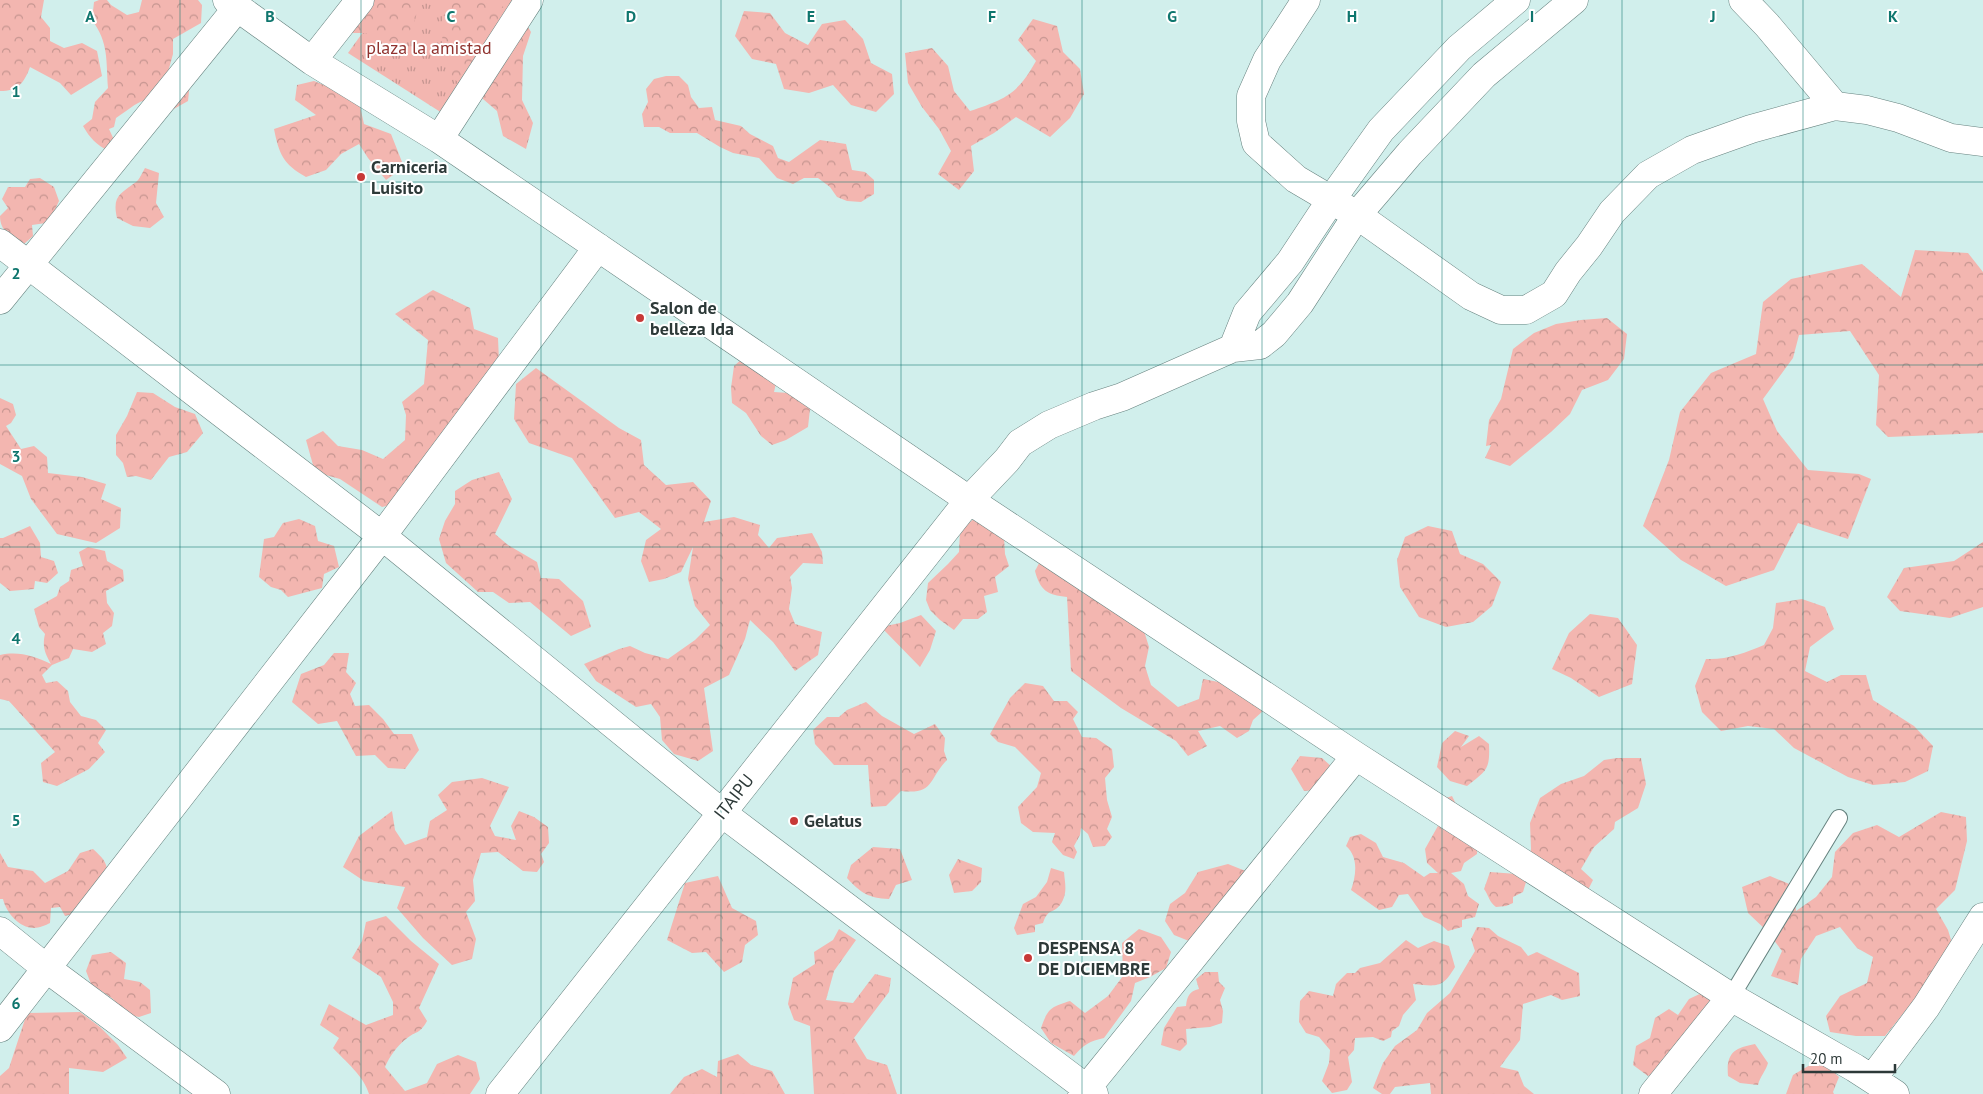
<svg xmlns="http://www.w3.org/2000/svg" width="1983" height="1094" font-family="'PT Sans',sans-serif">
<defs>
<pattern id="grass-tufts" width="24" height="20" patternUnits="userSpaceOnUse" patternTransform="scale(1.25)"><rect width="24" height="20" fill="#f3b6b0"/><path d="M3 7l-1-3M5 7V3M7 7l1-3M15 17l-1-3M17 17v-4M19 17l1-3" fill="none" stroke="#c59590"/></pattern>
<pattern id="forest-crowns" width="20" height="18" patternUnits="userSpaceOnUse" patternTransform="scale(1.25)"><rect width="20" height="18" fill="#f3b6b0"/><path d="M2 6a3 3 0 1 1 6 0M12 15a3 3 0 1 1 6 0" fill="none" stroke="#c59590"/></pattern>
</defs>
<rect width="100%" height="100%" fill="#d1efec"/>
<path fill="url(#grass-tufts)" d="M 386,0 L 520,0 L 442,113 L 348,53 Z"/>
<path fill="url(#forest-crowns)" d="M 0,0 L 44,0 L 41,17 L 50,28 L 50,41 L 64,48 L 82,43 L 97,51 L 102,76 L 71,95 L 60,83 L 30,67 C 24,83 18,91 0,91 Z
M 99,0 L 107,0 L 111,5 L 127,15 L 139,12 L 142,0 L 198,0 L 202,5 L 201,23 L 173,39 L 173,54 L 168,72 L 190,82 L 188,101 L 172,110 C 144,92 141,101 116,118 L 114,127 L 109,129 L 115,142 L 109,151 C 96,145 90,138 83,126 L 92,119 L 95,102 L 108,88 C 106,61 109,43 92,20 L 94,2 Z
M 349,0 L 417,0 C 420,17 407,49 384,43 C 381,42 378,38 375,36 C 367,32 356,33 347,33 Z
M 472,0 L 518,10 L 531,32 L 523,56 L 522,100 L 533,123 L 526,149 L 503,136 L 497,111 L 476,93 L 452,78 L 440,28 L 447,4 Z
M 744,11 L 770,13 L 785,33 L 808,45 L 822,24 L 845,20 L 863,39 L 871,63 L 892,74 L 894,94 L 876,112 L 851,105 L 833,85 L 809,93 L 784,89 L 776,64 L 752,59 L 735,36 Z
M 1033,19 L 1057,26 L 1063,52 L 1080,69 L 1084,94 L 1070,118 L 1050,137 L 1016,117 L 994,133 L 971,146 L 974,171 L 959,190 L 938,174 L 951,151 L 939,129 L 922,107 L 908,83 L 905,53 L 932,48 L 948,66 L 954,91 L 970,111 C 1005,99 1017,95 1036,61 L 1018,40 Z
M 666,76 L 679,76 L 688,85 L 691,97 L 699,108 L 712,107 L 715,120 L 741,126 L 750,134 L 773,146 L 778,158 L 789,162 L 820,140 L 846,144 L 852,170 L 865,172 L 874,180 L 874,194 L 861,202 L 847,201 L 837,197 L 830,187 L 818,178 L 804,178 L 793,184 L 777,178 L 759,158 L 733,153 L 720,147 L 697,133 L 670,133 L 659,127 L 644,127 L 642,114 L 648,102 L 646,89 L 654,79 Z
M 314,81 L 331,88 L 355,84 L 364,124 L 391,134 L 404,167 L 386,180 L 368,158 L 359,144 L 341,154 L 326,170 L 306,177 C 283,164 279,154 274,129 L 316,115 L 295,100 L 297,85 Z
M 145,168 L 159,173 L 156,203 L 164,217 L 150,228 L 133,226 L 117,218 C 112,196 120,194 136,182 C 140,179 142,173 145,168 Z
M 40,178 L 54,187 L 59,201 L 53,214 L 46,223 L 32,225 L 33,236 L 24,244 C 11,238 0,231 0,216 L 8,208 L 2,199 L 8,187 L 25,187 L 30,179 Z
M 1915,250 L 1968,253 L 1983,272 L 1983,433 L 1888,437 L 1876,425 L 1879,375 L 1850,331 L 1799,335 L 1793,358 L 1763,399 L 1777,431 L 1808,470 L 1859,474 L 1871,479 L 1848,539 L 1798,523 L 1774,570 L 1726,586 L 1681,560 L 1643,526 L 1669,460 L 1680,412 L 1711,373 L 1756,354 L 1763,302 L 1791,279 L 1862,264 L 1901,297 Z
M 433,290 L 470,308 L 474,329 L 498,338 L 499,361 L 458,417 L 446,426 L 409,501 L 382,507 L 340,479 L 315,472 L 306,440 L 323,431 L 338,446 L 362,450 L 383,459 L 405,440 L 406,415 L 402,402 L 424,384 L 428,340 L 395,314 Z
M 1607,318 L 1627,334 L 1624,359 L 1608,380 L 1582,390 L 1570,414 L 1551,432 L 1510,466 L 1485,458 L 1491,445 L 1486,446 L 1489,420 L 1501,399 L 1513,349 L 1534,333 L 1556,324 L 1581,320 Z
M 752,350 L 778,375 L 774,392 L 789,393 L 810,409 L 808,427 L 786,440 L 772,445 L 761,436 L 746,413 L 732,403 L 731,388 L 734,366 Z
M 536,368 L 619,428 L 641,440 L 644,465 L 666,485 L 693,482 L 711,501 L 704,522 L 734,517 L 760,525 L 758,535 L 769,548 L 777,538 L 812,533 L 822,552 L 823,564 L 803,563 L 790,577 L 792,588 L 789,609 L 795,624 L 822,632 L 818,655 L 795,671 L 773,642 L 750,620 L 745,639 L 729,675 L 704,688 L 713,751 L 698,761 L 674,754 L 662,740 L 660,717 L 651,704 L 636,707 L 596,681 L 584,664 L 619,649 L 630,646 L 645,653 L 668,659 L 695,640 L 710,625 L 695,606 L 688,579 L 693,547 L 681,572 L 664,579 L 649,582 L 641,561 L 646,540 L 661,529 L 639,512 L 615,518 L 572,458 L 529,443 L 514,419 L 516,384 Z
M 137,392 L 153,393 L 175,407 L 195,414 L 203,433 L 187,452 L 169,457 L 151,480 L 136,476 L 127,477 L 123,463 L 116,455 L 116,435 L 127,416 Z
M 0,398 L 13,404 L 16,415 L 11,423 L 6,426 L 21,449 L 34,446 L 47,457 L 48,473 L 82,477 L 106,484 L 101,499 L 121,508 L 120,528 L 96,543 L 57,534 L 31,499 L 22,476 L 0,464 Z
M 499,472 L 512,499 L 495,534 L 508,545 L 537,562 L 541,578 L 559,579 L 583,601 L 591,627 L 571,636 L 530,602 L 509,603 L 493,592 L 478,592 L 446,563 L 439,539 L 445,521 L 455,504 L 455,491 L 472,480 Z
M 975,518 L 1004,537 L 1005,554 L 1009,566 L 995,577 L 998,592 L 984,596 L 987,612 L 978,619 L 963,619 L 954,630 L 940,620 L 930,610 L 926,600 L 928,583 L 948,564 L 959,552 L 960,530 Z
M 299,519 L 315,526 L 318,541 L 334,546 L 339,567 L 324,574 L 322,588 L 288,597 L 281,590 L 271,587 L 259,577 L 264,539 L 274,537 L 283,523 Z
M 30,526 L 40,543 L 41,557 L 54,561 L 58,573 L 47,583 L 35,581 L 34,589 L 10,591 L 0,583 L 0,538 L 3,538 Z
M 1428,526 L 1452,531 L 1460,554 L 1483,564 L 1501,582 L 1492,606 L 1473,622 L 1446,627 L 1419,617 L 1400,587 L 1397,560 L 1405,537 Z
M 1983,542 L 1983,607 L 1950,618 L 1900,611 L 1887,597 L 1904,568 L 1954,561 Z
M 1049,544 L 1135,602 L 1149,647 L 1145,666 L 1151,685 L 1178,707 L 1199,699 L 1203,679 L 1229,684 L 1263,711 L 1253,720 L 1249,731 L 1237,738 L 1220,726 L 1198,731 L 1207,746 L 1188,756 L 1176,741 L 1121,708 L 1071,671 L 1067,597 C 1047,595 1040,590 1035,571 Z
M 88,547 L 105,551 L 107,561 L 123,570 L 124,581 L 106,591 L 107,603 L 114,613 L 112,626 L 103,633 L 106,644 L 92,652 L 73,649 L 69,658 L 52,665 L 42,675 L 46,683 L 57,681 L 68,691 L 70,702 L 81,716 L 96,720 L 106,730 L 98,743 L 105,752 L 89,769 L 57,786 L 43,782 L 41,763 L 55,752 L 9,701 L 0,699 L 0,655 C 19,651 34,656 51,664 C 45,653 42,647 45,634 L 39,627 L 34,609 L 57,596 L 60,587 L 69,581 L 71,570 L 83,566 L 79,552 Z
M 1802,599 L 1825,607 L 1834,629 L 1810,647 L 1805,671 L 1827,682 L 1841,675 L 1866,675 L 1873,700 L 1914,726 L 1933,746 L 1928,771 L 1905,782 L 1873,785 L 1848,777 L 1794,748 L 1774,729 L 1748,726 L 1721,731 L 1702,712 L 1695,686 L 1706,659 C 1727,660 1745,653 1764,645 L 1773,628 L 1776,603 Z
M 1590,614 L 1618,618 L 1637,645 L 1632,684 L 1599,697 L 1571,678 L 1552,669 L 1569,633 Z
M 921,615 L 936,631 L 930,650 L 920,667 L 881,627 L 900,623 Z
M 334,653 L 349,653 L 346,672 L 356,683 L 350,694 L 355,706 L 369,705 L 383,719 L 394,734 L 412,734 L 419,750 L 405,769 L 388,768 L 375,755 L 356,756 L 337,721 L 318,724 L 292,702 L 301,674 L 324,665 Z
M 1025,683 L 1043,686 L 1054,701 L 1067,701 L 1078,712 L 1073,719 L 1082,737 L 1096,738 L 1112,749 L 1114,767 L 1105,778 L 1107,800 L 1112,817 L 1107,829 L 1112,837 L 1105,846 L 1093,847 L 1088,834 L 1081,828 L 1080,835 L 1074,846 L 1077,852 L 1074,859 L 1063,855 L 1052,842 L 1055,833 L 1033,832 L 1021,823 L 1018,807 L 1037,787 L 1041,773 L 1015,747 L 998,742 L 990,734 L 1010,698 Z
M 866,702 L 882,716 L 914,734 L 935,724 L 945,738 L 944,751 L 947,760 C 928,779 935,795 901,791 L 886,806 L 871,807 L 868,765 L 834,765 L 815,744 L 813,730 L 827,717 L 839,717 L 847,710 Z
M 1455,731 L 1469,736 L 1461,747 L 1479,736 L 1489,744 C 1490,770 1487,770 1467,786 L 1450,781 L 1437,767 L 1442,743 Z
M 1300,756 L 1322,758 L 1332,767 L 1315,790 L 1304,791 L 1291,769 Z
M 1617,758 L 1641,758 L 1646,784 L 1638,808 L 1615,822 L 1614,829 L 1594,847 L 1581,869 L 1593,880 L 1581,904 L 1526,873 L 1531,849 L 1530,823 L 1540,798 L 1561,784 L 1584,776 L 1604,760 Z
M 482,778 L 509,787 L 490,826 L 495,836 L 516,840 L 511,826 L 519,811 L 534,817 L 548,827 L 549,843 L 541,854 L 544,862 L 537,872 L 523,871 L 498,852 L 481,853 L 473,880 L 475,901 L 466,912 L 476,939 L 472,959 L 452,965 L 423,938 L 397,908 L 405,887 L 364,881 L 343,867 L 359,836 L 392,811 L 395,830 L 405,845 L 427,837 L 430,821 L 447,810 L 438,795 L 452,782 Z
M 1452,796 L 1460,812 L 1478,826 L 1477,854 L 1464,863 L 1461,871 L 1451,873 L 1464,884 L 1468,896 L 1479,904 L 1475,917 L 1462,920 L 1462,927 L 1448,931 L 1440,924 L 1424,917 L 1408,894 L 1399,895 L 1392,907 L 1379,910 L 1351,890 C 1356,876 1359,857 1346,846 L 1350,837 L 1361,834 L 1376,843 L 1383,857 L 1404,863 L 1424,877 L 1430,873 L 1438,873 L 1427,863 L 1425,849 L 1439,824 L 1440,800 Z
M 1941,812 L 1966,817 L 1967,841 L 1955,890 L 1936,909 L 1948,930 L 1956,956 L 1935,974 L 1885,1036 L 1856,1036 L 1830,1032 L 1826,1016 L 1840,996 L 1867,983 L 1873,957 L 1857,948 L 1840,927 L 1816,936 L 1801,959 L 1798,985 L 1771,976 L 1782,951 L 1767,931 L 1748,913 L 1742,887 L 1770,876 L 1794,886 L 1796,911 L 1816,897 L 1832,877 L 1835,852 L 1853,833 L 1877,825 L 1899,837 Z
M 873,847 L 900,849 L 912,880 L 896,885 L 889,899 C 868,898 861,893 847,878 L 851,865 Z
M 93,849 C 104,859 109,864 107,880 L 94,884 L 88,899 L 80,902 L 76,913 L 65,916 L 60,907 L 51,908 L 50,923 C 46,925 39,928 34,928 C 19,928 6,912 3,899 L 0,899 L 0,853 L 8,867 L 33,871 L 45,883 L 68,871 L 80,853 Z
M 958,859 L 982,868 L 981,882 L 972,891 L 954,893 L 949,875 Z
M 1228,864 L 1248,872 L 1189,941 L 1174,935 L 1165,921 L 1170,904 L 1185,893 L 1198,872 Z
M 1051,868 L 1064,872 C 1065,884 1068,894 1060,905 C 1053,914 1048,908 1043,923 L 1035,925 L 1035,932 L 1017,935 L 1014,928 L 1023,904 L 1036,897 L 1047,882 Z
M 1490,872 L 1517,874 L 1526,882 L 1523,892 L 1513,897 L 1513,903 L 1506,906 L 1496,907 C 1489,902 1489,896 1484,889 Z
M 718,876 L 732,908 L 756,921 L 758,935 L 745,945 L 742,962 L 724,972 L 706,952 L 692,953 L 667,940 L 685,883 Z
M 386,916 L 411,941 L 439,964 L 419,1008 L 427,1021 C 419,1035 417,1030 406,1039 C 396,1047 390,1056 385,1067 L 405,1091 L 427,1083 L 437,1064 L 458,1055 L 476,1062 L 480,1079 L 470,1094 L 369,1094 C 364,1076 345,1061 333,1048 L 339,1038 L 320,1025 L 329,1004 L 366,1025 L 393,1015 L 393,1002 L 381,977 L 352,958 L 362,941 L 366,922 Z
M 1477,927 L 1489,928 L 1498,936 L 1521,947 L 1528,956 L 1537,952 L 1579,973 L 1580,996 L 1562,1000 L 1551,995 L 1523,1004 L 1520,1040 L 1500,1067 L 1518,1071 L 1524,1086 L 1534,1094 L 1431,1094 L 1430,1083 L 1395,1087 L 1390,1094 L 1382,1094 L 1373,1088 L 1383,1063 L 1395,1046 L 1417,1030 L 1427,1013 L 1450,993 L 1475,951 L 1471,939 Z
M 839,929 L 856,940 L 834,971 L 826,1000 L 853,1003 L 875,974 L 891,978 L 889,992 L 854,1038 L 867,1059 L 887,1065 L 897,1094 L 814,1094 L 810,1026 L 794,1020 L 788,1004 L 793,978 L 815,964 L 814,952 L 833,940 Z
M 1139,929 L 1161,937 L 1171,952 L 1166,968 L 1150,977 L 1135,983 L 1131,1001 L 1104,1038 C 1090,1041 1083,1045 1074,1056 L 1051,1043 L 1041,1028 C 1048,1008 1051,1007 1070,1001 L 1085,1013 L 1108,996 L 1123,976 L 1122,943 Z
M 1406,940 L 1418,948 L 1434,941 L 1449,946 L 1455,967 C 1442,989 1437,986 1413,984 L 1416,1000 L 1403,1015 L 1399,1026 L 1392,1031 L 1391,1037 L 1383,1041 L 1373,1037 L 1355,1038 L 1354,1050 L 1348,1057 L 1352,1082 L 1347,1090 L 1332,1093 L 1322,1081 L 1329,1063 L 1330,1050 L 1319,1037 L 1306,1033 L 1299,1022 L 1300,1001 L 1309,991 L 1333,996 L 1336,984 L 1347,973 L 1355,973 L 1360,968 L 1380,963 Z
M 111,952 L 126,963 L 124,979 L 140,982 L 150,990 L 151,1013 L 139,1017 L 125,1014 L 113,999 L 91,984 L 86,971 L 92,955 Z
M 1205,972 L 1218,972 L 1219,982 L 1225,988 L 1220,1000 L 1223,1011 L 1222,1023 L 1210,1027 L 1186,1029 L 1187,1044 L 1180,1051 L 1161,1045 L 1164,1028 L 1177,1007 L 1186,1006 C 1187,997 1189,991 1199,989 L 1196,979 Z
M 1706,991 L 1715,1000 L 1665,1069 L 1648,1076 L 1633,1065 L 1636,1046 L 1650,1038 L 1655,1018 L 1669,1009 L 1678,1015 L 1689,999 Z
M 80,1012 L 100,1027 L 118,1045 L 127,1058 L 103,1072 L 69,1068 L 69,1094 L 0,1094 L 0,1076 L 9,1068 L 27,1013 Z
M 1755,1044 L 1768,1063 C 1766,1071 1760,1076 1758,1085 L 1740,1083 L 1728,1076 C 1726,1053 1734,1048 1755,1044 Z
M 738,1054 L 751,1065 L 772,1071 L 785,1094 L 670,1094 L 684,1077 L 702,1069 L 717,1077 L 718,1061 Z
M 1810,1065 L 1827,1066 L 1839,1077 L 1833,1092 L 1834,1094 L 1786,1094 L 1793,1075 Z"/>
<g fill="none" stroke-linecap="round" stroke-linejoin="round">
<g stroke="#66827f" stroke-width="18">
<path id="service" d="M 1731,997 L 1839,818"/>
</g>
<g stroke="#66827f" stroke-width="29">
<path id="minor" d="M 227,0 L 312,61 L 439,139 L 969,500 L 1356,756 L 1731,997 L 1855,1068 L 1895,1094
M 1306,0 L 1267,60 L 1251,96 L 1251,121 L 1256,143 L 1296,179 L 1357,215 L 1471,296 L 1501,310 L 1526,310 L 1554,294 L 1568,272 L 1589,246 L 1612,212 L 1648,175 L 1692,150 L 1751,129 L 1835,106 L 1867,110 L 1898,118 L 1951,138 L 1983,142
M 1743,0 L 1767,25 L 1835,106
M 312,61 L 360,0
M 439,139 L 529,0
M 0,243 L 382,536 L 722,813 L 1094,1094
M 0,300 L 237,8
M 1233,348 L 1247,313 L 1290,262 L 1331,200 L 1381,130 L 1459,48 L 1516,0
M 0,931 L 46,968 L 216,1094
M 0,1028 L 382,536 L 598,247
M 1872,1079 L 1926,1007 L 1983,917
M 500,1094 L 969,500 L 1007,460 L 1020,443 L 1049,425 L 1094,406 L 1122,397 L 1233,348 L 1260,345 L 1274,334 L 1300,303 L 1357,215 L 1410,153 L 1484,75 L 1574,0
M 1082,1094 L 1356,756
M 1653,1094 L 1731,997"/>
</g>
<use href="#service" stroke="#fff" stroke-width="16"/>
<use href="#minor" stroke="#fff" stroke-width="28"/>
</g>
<path fill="none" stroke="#0f766e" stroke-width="1" stroke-opacity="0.55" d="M 180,0 L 180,1094M 361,0 L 361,1094M 541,0 L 541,1094M 721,0 L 721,1094M 901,0 L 901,1094M 1082,0 L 1082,1094M 1262,0 L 1262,1094M 1442,0 L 1442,1094M 1622,0 L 1622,1094M 1803,0 L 1803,1094M 0,182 L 1983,182M 0,365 L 1983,365M 0,547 L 1983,547M 0,729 L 1983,729M 0,912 L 1983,912"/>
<g fill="#c73937" stroke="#fff" stroke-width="2">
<circle cx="361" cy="177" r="5"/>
<circle cx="640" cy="318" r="5"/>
<circle cx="794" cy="821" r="5"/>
<circle cx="1028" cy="958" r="5"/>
</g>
<g text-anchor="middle" stroke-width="4" stroke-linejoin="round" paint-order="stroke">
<g font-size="18" fill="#90322e" stroke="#fff">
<text x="429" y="54">plaza la amistad</text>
</g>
<g font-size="18" font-weight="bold" fill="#2d3938" stroke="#fff" text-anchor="start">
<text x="371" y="173">Carniceria<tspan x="371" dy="21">Luisito</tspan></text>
<text x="650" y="314">Salon de<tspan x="650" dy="21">belleza Ida</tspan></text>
<text x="804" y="827">Gelatus</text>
<text x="1038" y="954">DESPENSA 8<tspan x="1038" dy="21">DE DICIEMBRE</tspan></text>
</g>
<g font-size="18" fill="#2d3938" stroke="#fff">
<text transform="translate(734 797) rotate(-52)" y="6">ITAIPU</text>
</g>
</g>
<g font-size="16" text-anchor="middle" font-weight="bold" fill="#0f766e" stroke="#fff" stroke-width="4" stroke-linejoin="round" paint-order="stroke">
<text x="90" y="22">A</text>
<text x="270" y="22">B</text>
<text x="451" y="22">C</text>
<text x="631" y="22">D</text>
<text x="811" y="22">E</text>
<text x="992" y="22">F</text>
<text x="1172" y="22">G</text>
<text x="1352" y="22">H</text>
<text x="1532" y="22">I</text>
<text x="1713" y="22">J</text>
<text x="1893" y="22">K</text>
<text x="16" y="97">1</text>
<text x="16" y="279">2</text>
<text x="16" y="462">3</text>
<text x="16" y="644">4</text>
<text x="16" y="826">5</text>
<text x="16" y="1009">6</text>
</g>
<path d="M1803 1064v8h92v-8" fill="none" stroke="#2d3938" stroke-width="2.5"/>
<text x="1810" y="1064" font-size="15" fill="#2d3938" stroke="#ffffff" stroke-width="4" paint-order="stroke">20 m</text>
</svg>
